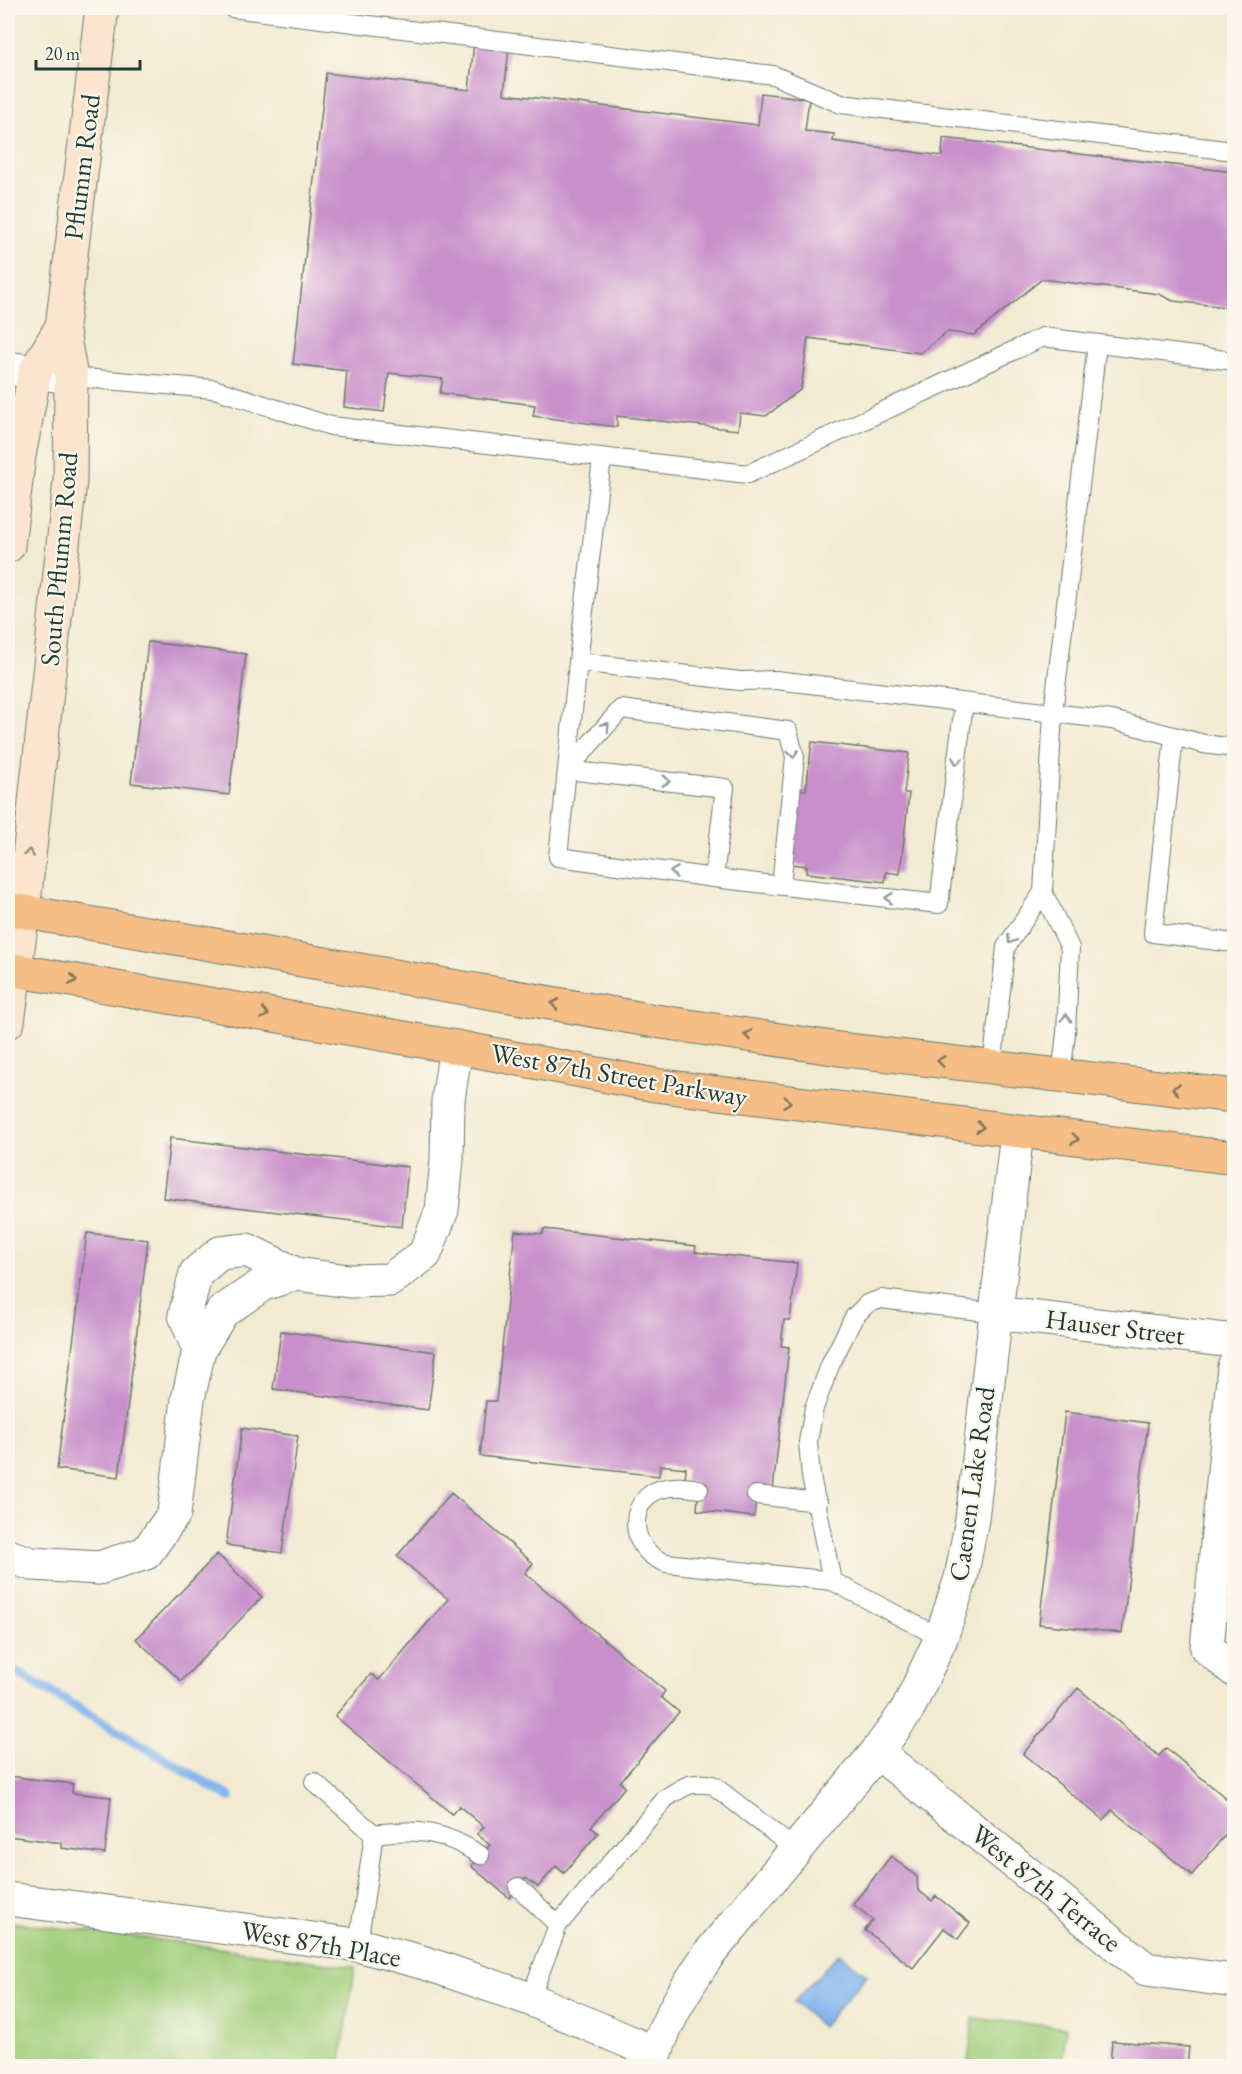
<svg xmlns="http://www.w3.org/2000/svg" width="1242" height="2074" font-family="'EB Garamond',serif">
<rect width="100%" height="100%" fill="#fbf7ec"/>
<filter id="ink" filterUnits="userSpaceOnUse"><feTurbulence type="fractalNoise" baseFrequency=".0167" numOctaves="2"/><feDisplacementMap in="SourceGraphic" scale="12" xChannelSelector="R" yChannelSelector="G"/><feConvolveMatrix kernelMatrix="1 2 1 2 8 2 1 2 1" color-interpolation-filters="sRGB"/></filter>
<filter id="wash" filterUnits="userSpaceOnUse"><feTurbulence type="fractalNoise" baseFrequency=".008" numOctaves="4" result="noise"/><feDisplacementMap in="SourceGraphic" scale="24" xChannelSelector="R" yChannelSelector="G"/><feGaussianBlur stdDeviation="1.35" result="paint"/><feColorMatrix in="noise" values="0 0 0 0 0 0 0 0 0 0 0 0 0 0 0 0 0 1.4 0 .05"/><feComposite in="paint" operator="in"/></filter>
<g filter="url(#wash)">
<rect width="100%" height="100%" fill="#f2ead1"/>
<path fill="#a2cf7d" stroke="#608658" stroke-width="1.5" d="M 8,1922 L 146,1938 L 355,1967 L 340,2066 L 8,2066 Z
M 973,2018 L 1066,2028 L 1062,2066 L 968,2066 Z"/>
<path fill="#81b3ed" stroke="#507890" stroke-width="1.5" d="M 839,1953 L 867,1975 L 822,2027 L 794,2002 Z"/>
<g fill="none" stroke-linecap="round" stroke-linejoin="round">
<path stroke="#81b3ed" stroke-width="10" d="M 8,1667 L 230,1797"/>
</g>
<g id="blocks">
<path fill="#c88fcb" d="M 474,42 L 509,47 L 504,94 L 758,125 L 761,93 L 809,99 L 805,131 L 834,134 L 833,141 L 942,156 L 943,138 L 1234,172 L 1234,308 L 1173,301 L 1159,294 L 1042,279 L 974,335 L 947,332 L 920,353 L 808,338 L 801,389 L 766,416 L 740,413 L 738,430 L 617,416 L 617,427 L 533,416 L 535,405 L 440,393 L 443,379 L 389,373 L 384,412 L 344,407 L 347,371 L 293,364 L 326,73 L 469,90 Z
M 148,642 L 246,654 L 229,795 L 131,783 Z
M 812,742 L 909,753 L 904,793 L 909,793 L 900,874 L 886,872 L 885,882 L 806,873 L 807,866 L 784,863 L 793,789 L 806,790 Z
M 170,1138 L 408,1167 L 402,1227 L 163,1198 Z
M 544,1229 L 696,1246 L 695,1252 L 797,1263 L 790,1320 L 784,1320 L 781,1346 L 789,1347 L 773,1490 L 757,1488 L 754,1517 L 697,1510 L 699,1483 L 685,1482 L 686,1468 L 660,1465 L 659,1476 L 480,1456 L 486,1401 L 496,1401 L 515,1231 L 543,1234 Z
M 87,1233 L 148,1240 L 119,1477 L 57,1469 Z
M 281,1331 L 436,1352 L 428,1410 L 273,1389 Z
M 1065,1412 L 1148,1423 L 1122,1633 L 1039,1624 Z
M 242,1428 L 298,1436 L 282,1553 L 226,1545 Z
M 451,1493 L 533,1563 L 525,1573 L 665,1691 L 661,1697 L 679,1712 L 620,1782 L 625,1787 L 591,1827 L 598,1833 L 564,1873 L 556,1866 L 538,1887 L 526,1878 L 509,1898 L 471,1866 L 490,1845 L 477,1834 L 484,1827 L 459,1806 L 452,1814 L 335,1716 L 371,1674 L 379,1680 L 448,1599 L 397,1556 Z
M 217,1554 L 262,1597 L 181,1681 L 136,1639 Z
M 1078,1688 L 1159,1756 L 1166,1748 L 1234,1805 L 1234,1824 L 1192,1875 L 1112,1810 L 1103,1820 L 1023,1754 Z
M 8,1776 L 73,1784 L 72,1793 L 111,1797 L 105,1854 L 62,1848 L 62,1843 L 8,1836 Z
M 891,1856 L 917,1877 L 918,1890 L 932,1901 L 936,1896 L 970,1923 L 958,1939 L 944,1928 L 913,1968 L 865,1930 L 873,1920 L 853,1904 Z
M 1112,2041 L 1189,2047 L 1187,2066 L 1110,2066 Z"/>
</g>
</g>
<g filter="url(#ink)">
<use href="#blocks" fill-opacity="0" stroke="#697a6b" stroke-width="1.5"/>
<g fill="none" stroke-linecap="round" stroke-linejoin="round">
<g stroke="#697a6b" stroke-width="20">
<path id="lane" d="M 232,8 L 773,75 L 841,104 L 1234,151
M 71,377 L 214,389 L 331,426 L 748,474 L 1043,337 L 1234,361
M 602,458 L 578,662 L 740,681 L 776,680 L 1112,720 L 1204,744 L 1234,748
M 578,662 L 558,857 L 714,878 L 939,904 L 964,703
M 1174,736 L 1153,933 L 1234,943
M 567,770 L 621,709 L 788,731 L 795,757 L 781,885
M 567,770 L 725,788 L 714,878
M 992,1067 L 1006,947 L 1043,892
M 1061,1076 L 1066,1033 L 1070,948 L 1043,892 L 1053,713 L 1097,344
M 699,1489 C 686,1487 674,1485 661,1489 C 632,1498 628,1535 650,1554 C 654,1558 661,1561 666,1563 L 832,1581
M 756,1495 L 818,1502
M 941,1638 L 832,1581 L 811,1476 L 808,1442 L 814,1408 L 831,1363 L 854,1317 L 867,1304 L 881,1299 L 995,1313
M 314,1782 L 374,1834 C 418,1828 443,1831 480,1855
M 518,1887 L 558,1925
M 358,1945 L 374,1834
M 530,1999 L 558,1925 L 666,1798 C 685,1786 690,1781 713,1785 L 796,1850"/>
</g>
<g stroke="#697a6b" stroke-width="35">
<path id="street" d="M 8,368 L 62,376
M 995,1313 L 1234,1341
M 199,1350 L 185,1315 L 196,1273 L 220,1253 L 247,1250 L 296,1274
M 1234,1367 L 1207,1648 L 1234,1670
M 8,1556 L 32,1564 L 99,1568 L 146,1553 L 174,1514 L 188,1399 L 199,1350 L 222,1312 L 263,1284 L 296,1274 L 349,1281 L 390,1280 L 425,1254 L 442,1210 L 447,1160 L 448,1100 L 456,1047
M 877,1752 L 1146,1969 L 1234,1981
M 8,1899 L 358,1945 L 425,1963 L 530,1999 L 655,2053
M 652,2066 C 662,2026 685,1988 709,1954 L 877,1752 L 908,1709 L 941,1638 L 961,1578 L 972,1519 L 1017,1132"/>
</g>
<g stroke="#697a6b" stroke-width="35">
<path id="secondary" d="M 8,546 L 19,456 L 35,372 L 62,326
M 8,1022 L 23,912 L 70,481 L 71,377 L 62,326 L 102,8"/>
</g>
<g stroke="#697a6b" stroke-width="35">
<path id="primary" d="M 8,909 L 649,1020 L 839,1049 L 1234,1096
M 8,969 L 456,1047 L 655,1085 L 1234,1158"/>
</g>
<use href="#lane" stroke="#fff" stroke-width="18"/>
<use href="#street" stroke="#fff" stroke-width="33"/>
<use href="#secondary" stroke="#fbe5cf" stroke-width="33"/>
<use href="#primary" stroke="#f6be87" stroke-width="33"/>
</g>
<defs><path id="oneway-chevron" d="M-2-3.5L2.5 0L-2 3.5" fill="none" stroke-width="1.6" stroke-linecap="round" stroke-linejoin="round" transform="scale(1.5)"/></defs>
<g stroke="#8f9e9a">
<use href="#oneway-chevron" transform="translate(606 726) rotate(-48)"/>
<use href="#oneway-chevron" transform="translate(793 754) rotate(82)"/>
<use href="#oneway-chevron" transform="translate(957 761) rotate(97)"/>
<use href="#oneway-chevron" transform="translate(666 781) rotate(7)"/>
<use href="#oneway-chevron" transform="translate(674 872) rotate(-172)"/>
<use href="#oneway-chevron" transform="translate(889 898) rotate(-173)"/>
<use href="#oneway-chevron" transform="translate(1011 940) rotate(121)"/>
<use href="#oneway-chevron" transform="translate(1066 1018) rotate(-87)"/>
</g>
<use stroke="#8d9182" href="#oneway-chevron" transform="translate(29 853) rotate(-84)"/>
<g stroke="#807759">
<use href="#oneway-chevron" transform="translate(73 980) rotate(10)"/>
<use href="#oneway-chevron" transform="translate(555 1004) rotate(-170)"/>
<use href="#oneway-chevron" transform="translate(265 1014) rotate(10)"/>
<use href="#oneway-chevron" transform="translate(748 1035) rotate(-171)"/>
<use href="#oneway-chevron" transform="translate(941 1061) rotate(-173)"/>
<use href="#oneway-chevron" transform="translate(1176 1089) rotate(-174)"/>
<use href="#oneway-chevron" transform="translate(787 1102) rotate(7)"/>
<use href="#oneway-chevron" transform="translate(980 1127) rotate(7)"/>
<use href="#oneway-chevron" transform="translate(1075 1139) rotate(7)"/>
</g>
</g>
<g text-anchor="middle" stroke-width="4.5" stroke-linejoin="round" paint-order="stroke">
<g font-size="27" fill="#1f3d34" stroke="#fbf7ec">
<text transform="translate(82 167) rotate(-83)" y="9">Pflumm Road</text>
<text transform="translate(59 559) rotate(-85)" y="9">South Pflumm Road</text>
<text transform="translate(619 1075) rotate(10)" y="9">West 87th Street Parkway</text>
<text transform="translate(1115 1327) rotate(7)" y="9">Hauser Street</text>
<text transform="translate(972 1484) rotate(-82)" y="9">Caenen Lake Road</text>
<text transform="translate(1046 1888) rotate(39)" y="9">West 87th Terrace</text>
<text transform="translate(321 1944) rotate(10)" y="9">West 87th Place</text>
</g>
</g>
<rect width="1242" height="2074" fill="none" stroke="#fbf7ec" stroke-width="30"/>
<path d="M36 60v9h104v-9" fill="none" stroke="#1f3d34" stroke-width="3"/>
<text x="45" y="60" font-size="18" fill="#1f3d34" stroke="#fbf7ec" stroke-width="4.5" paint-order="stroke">20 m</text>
</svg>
